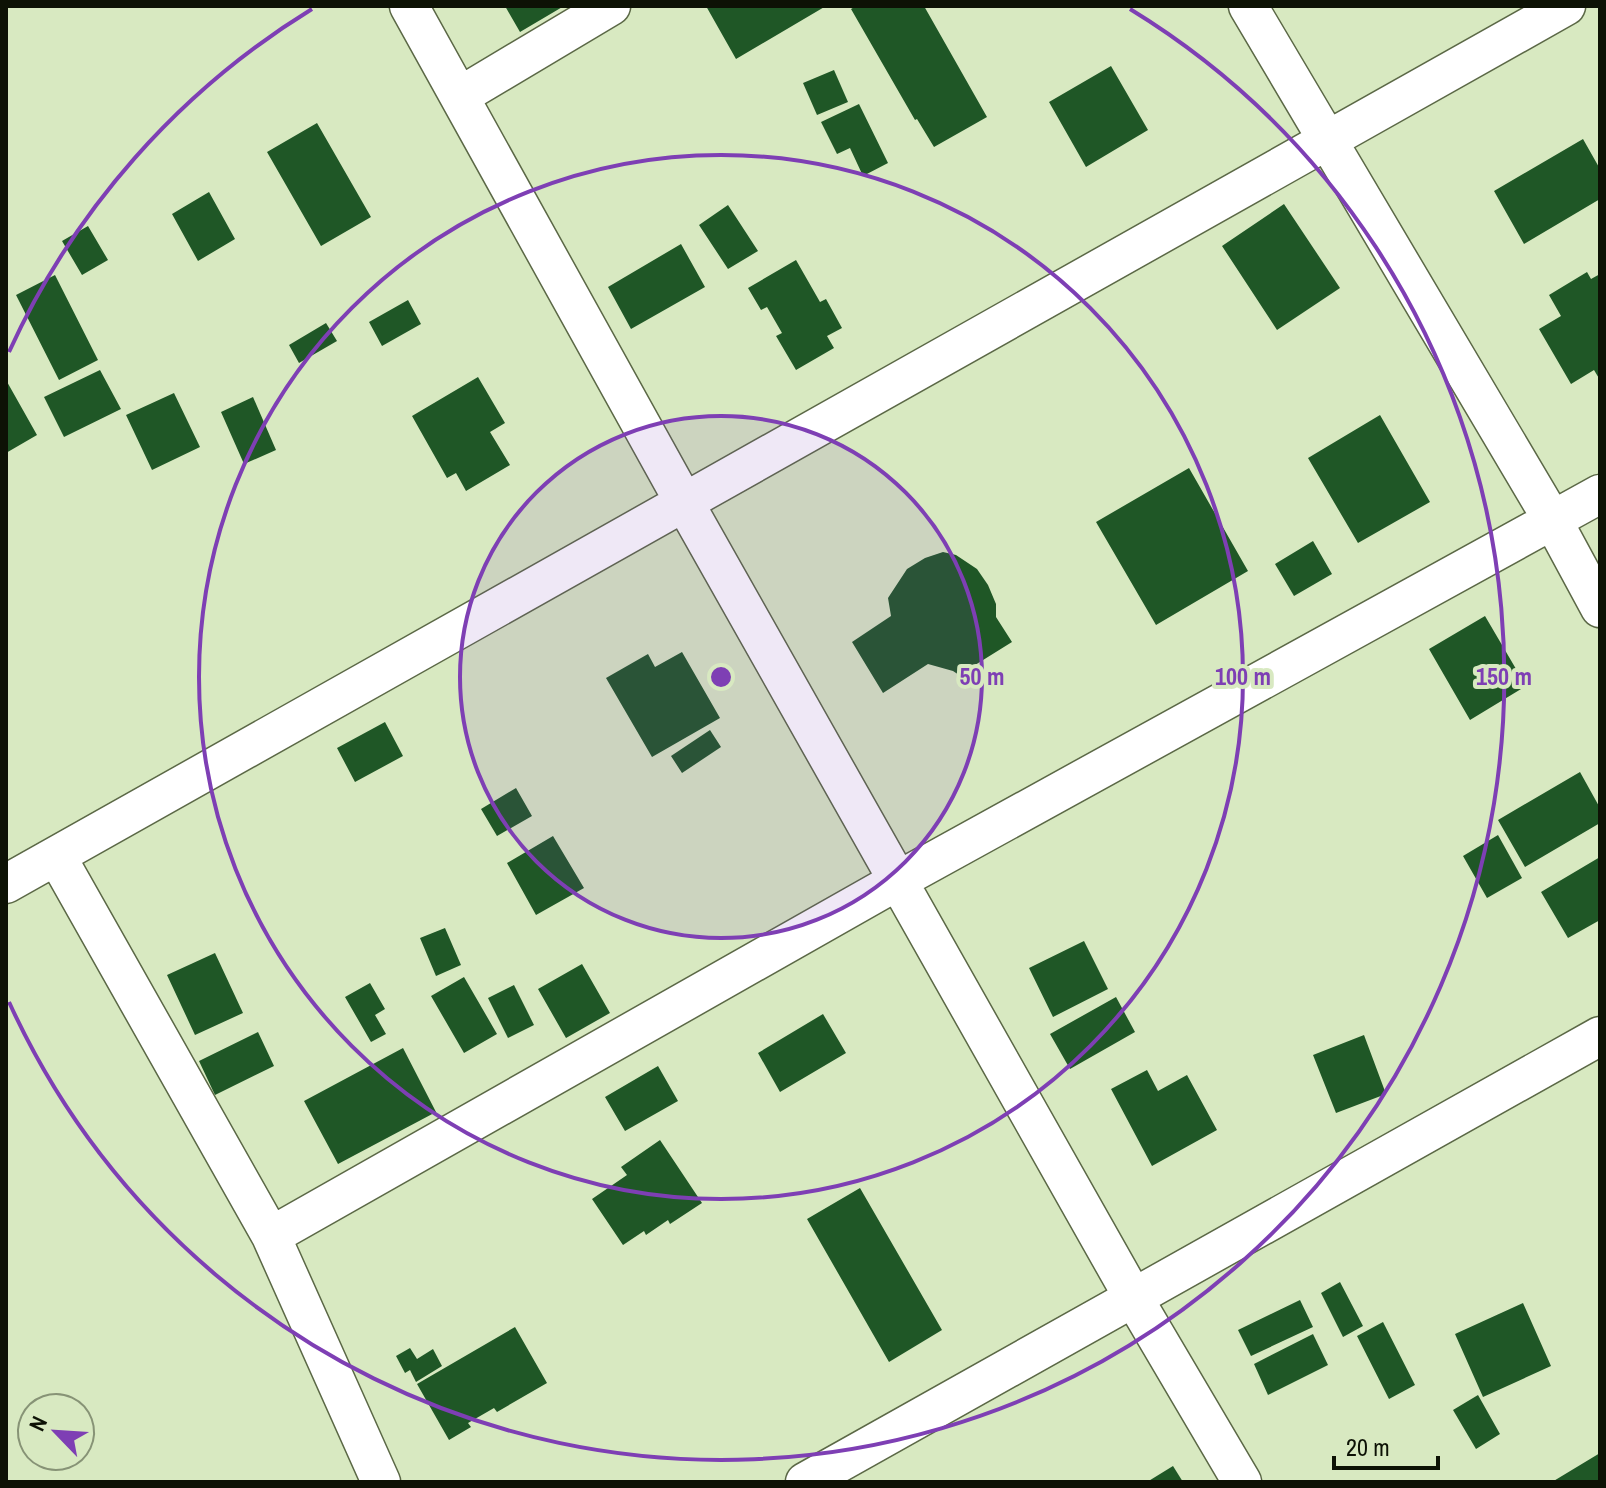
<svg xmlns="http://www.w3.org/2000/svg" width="1606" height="1488" font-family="'Archivo Narrow',sans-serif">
<rect width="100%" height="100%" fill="#d8e9c1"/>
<path fill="#1f5726" d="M 505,6 L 564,6 L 520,32 Z
M 706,6 L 826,6 L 736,59 Z
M 856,6 L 924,6 L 987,117 L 934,147 L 917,119 L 915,120 L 851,9 Z
M 1111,66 L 1148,130 L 1086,167 L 1049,102 Z
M 834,70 L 848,102 L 817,115 L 803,83 Z
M 859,104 L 888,163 L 863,176 L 850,148 L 837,154 L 821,122 Z
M 317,123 L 371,217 L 321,246 L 267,152 Z
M 1583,139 L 1600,169 L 1600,199 L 1524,244 L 1494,191 Z
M 209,192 L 235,239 L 198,261 L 172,214 Z
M 1284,204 L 1340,288 L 1277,330 L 1222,246 Z
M 728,205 L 758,251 L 728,269 L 699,225 Z
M 88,226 L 108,260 L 82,275 L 62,241 Z
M 681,244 L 705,287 L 631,329 L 608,287 Z
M 796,260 L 820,302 L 826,299 L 842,328 L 827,336 L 834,348 L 796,370 L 776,336 L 782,333 L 767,307 L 761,310 L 748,288 Z
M 1587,272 L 1591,279 L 1600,274 L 1600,380 L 1594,370 L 1571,384 L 1539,329 L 1561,316 L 1549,295 Z
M 55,275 L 98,360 L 59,380 L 16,295 Z
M 408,300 L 421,324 L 382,346 L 369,322 Z
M 326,323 L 337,341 L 299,363 L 289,345 Z
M 100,370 L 121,409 L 64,437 L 44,397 Z
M 478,377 L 505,423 L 490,432 L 510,465 L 466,491 L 456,473 L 447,478 L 412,416 Z
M 6,380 L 37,435 L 6,453 Z
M 174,393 L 200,447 L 152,470 L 126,415 Z
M 253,397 L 276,450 L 244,464 L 221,412 Z
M 1380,415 L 1430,502 L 1358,543 L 1308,458 Z
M 1189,468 L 1248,571 L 1156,625 L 1096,522 Z
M 1313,541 L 1332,574 L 1294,596 L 1275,564 Z
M 943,552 L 956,555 L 977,569 L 988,585 L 996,604 L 996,617 L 1012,642 L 959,675 L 953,671 L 928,664 L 883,693 L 852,642 L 891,616 L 888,598 L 907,569 L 925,558 Z
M 1485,616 L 1526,686 L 1470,720 L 1429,649 Z
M 682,652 L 720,718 L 652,757 L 606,678 L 648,654 L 655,667 Z
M 385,722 L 403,756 L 355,782 L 337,748 Z
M 710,730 L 721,747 L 682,773 L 671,756 Z
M 1580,772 L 1600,808 L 1600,823 L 1525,867 L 1498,820 Z
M 516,788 L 532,816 L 497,836 L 481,809 Z
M 1498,835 L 1522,878 L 1487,898 L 1463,856 Z
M 553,836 L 584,888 L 536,915 L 507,863 Z
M 1600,857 L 1600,920 L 1568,938 L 1541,892 Z
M 445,928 L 461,965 L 436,976 L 420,938 Z
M 1084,941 L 1108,989 L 1053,1017 L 1029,968 Z
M 215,953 L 243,1013 L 195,1035 L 167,975 Z
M 582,964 L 610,1013 L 566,1038 L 538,989 Z
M 464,977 L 497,1034 L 464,1053 L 431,996 Z
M 370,983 L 385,1009 L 375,1015 L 386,1034 L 371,1042 L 345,997 Z
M 514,985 L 534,1025 L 508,1038 L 488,998 Z
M 1116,997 L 1135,1032 L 1070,1069 L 1050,1034 Z
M 823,1014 L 846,1053 L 780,1092 L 758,1053 Z
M 258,1032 L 274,1066 L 215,1095 L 199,1061 Z
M 1364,1035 L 1386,1094 L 1336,1113 L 1313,1055 Z
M 403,1048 L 436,1112 L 338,1164 L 304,1101 Z
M 658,1066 L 678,1101 L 625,1131 L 605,1097 Z
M 1147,1070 L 1158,1091 L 1187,1075 L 1217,1130 L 1152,1166 L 1111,1089 Z
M 660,1140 L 702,1203 L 670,1224 L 668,1220 L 646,1235 L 644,1231 L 623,1245 L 592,1199 L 627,1175 L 621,1167 Z
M 860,1188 L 942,1330 L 889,1362 L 807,1219 Z
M 1340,1282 L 1363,1326 L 1343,1337 L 1321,1293 Z
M 1300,1300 L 1313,1327 L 1251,1356 L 1238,1330 Z
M 1523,1303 L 1551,1366 L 1483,1397 L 1455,1334 Z
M 1383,1322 L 1415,1385 L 1389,1399 L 1357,1336 Z
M 515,1327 L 547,1383 L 497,1412 L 494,1408 L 468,1423 L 471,1427 L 449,1440 L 417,1384 Z
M 1313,1334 L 1328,1365 L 1268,1395 L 1254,1364 Z
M 410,1348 L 417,1359 L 433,1349 L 442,1366 L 416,1382 L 410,1370 L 405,1373 L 396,1356 Z
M 1478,1395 L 1500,1434 L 1476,1449 L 1453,1410 Z
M 1600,1453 L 1600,1482 L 1552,1482 Z
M 1173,1466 L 1183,1482 L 1147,1482 Z"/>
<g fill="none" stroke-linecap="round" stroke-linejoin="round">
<g stroke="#5b6846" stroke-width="41">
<path id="minor" d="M 409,6 L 684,502 L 1133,1297 L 1242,1482
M 1248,6 L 1553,521 L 1600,608
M 460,96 L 611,6
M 57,857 L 271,1236 L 381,1482
M 6,884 L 1566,6
M 271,1236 L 899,880 L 1600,494
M 805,1482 L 1600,1036"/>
</g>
<use href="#minor" stroke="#fff" stroke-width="38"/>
</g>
<circle cx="721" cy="677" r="261" fill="#7e3fb4" fill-opacity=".12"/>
<g fill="none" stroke="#7e3fb4" stroke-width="4">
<circle cx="721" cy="677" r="261"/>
<circle cx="721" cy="677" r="522"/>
<path d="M9 352A783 783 0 0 1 312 9M1130 9A783 783 0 1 1 9 1002"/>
</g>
<circle cx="721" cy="677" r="12" fill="#7e3fb4" stroke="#d8e9c1" stroke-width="4"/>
<g font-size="24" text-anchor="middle" font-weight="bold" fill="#7e3fb4" stroke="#d8e9c1" stroke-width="8" stroke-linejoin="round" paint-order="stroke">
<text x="982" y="685">50 m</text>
<text x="1243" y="685">100 m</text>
<text x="1504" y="685">150 m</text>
</g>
<rect width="1606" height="1488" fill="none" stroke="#0d1205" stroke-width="16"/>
<g transform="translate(56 1432) rotate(295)"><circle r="38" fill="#d8e9c1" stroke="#879376" stroke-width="2"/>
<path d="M0-6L14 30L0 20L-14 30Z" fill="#7e3fb4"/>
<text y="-12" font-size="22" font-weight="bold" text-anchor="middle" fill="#0d1205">N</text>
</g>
<path d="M1334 1456v12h104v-12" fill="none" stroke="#0d1205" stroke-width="4"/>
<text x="1346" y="1456" font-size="24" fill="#0d1205" stroke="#d8e9c1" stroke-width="6" paint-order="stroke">20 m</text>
</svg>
